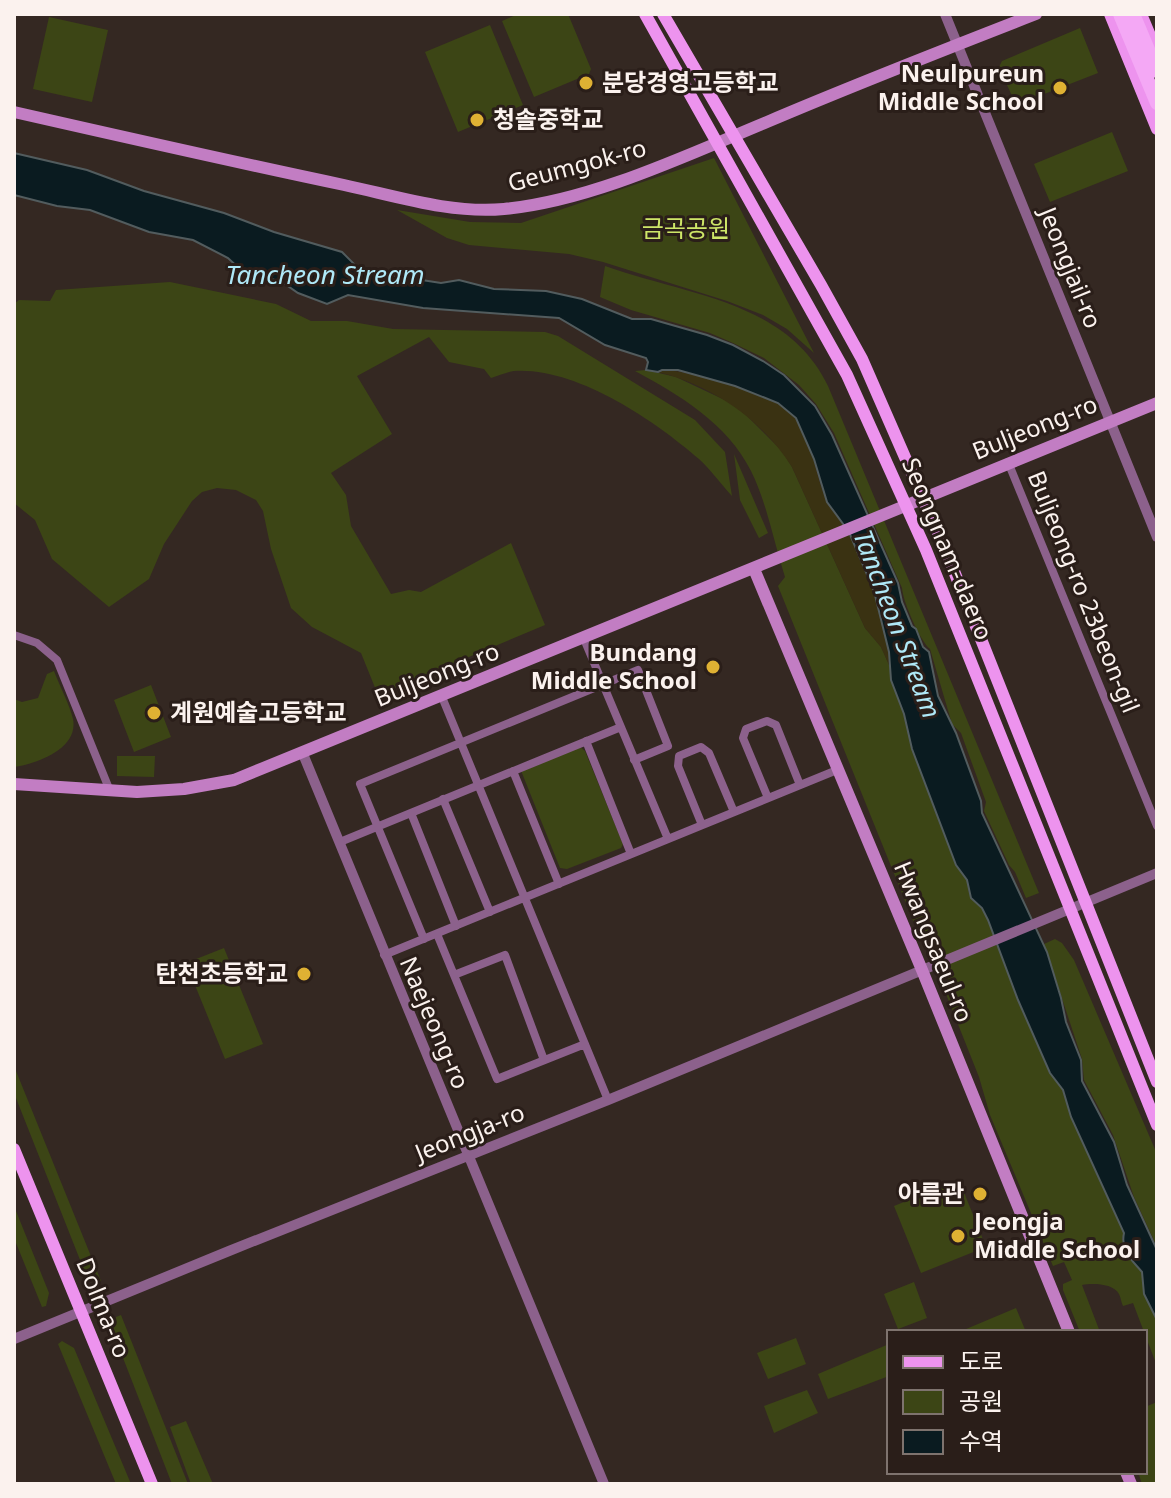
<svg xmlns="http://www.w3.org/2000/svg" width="1171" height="1498" font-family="'Noto Sans','Noto Sans KR',sans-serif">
<rect width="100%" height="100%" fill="#342822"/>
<path fill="#3c4515" d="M 518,14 L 568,14 L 591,69 L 589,74 L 534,97 L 502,21 Z
M 49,17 L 108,30 L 92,102 L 33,89 Z
M 490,25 L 523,105 L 458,132 L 425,52 Z
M 1080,28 L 1098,73 L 1016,105 L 999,67 L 1002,61 Z
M 1112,132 L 1128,171 L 1050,202 L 1034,164 Z
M 714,158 L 814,353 L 787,329 L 763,315 L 727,301 L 603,262 L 569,254 L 469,245 L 447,238 L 397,210 L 470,222 L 521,223 Z
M 605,266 C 685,295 787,300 828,386 L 1039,893 L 1026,898 L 1015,872 L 1009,865 L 984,811 L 986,802 L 961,733 L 952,724 L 930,649 C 920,641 903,602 902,588 L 834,433 L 816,404 L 799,385 L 764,358 L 733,343 L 710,333 L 631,310 L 600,297 Z
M 170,282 L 276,304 L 311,321 L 347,321 L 393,329 L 545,332 L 558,336 L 695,420 L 725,452 L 732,496 C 721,484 711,470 699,459 C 654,420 576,367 514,371 C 507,372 498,376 491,378 L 484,369 L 449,362 L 429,337 L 357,376 L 392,434 L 331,473 L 346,495 L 351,526 L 391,594 L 409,590 L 421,592 L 511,543 L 545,625 L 378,695 L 361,653 L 312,627 L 291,608 L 271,549 L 263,511 L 256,500 L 236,490 L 217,488 L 202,492 L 192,501 L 164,544 L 149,579 L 109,607 L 52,559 L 35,520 L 14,503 L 14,304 L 19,300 L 50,301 L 56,290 Z
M 646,370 L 676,377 L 727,401 L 742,411 L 782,451 L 792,467 L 865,628 L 881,647 L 890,667 L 891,680 L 904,714 L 912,749 L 956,865 L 967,880 L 969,893 L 982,908 L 988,920 L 1018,1000 L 1050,1073 L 1064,1090 L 1071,1117 L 1124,1233 L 1122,1239 L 1142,1272 L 1144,1294 L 1156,1315 L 1157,1366 L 1133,1303 L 1123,1306 C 1121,1302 1121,1298 1119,1294 C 1113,1283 1092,1283 1082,1285 L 1100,1332 L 1080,1332 L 1063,1290 L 1063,1284 L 1072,1280 L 1064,1262 L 1053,1266 L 990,1115 L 979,1077 L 944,989 L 948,980 L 934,943 L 920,938 L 778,586 L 785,577 C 774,543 767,503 751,471 C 728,424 678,394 635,371 Z
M 734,454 L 768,533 L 759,538 L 740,500 Z
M 54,671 C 60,687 69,703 73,719 C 79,749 36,764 14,767 L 14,699 L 22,702 L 38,698 L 47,674 Z
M 151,685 L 171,737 L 134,752 L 114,700 Z
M 580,747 L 585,751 L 623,844 L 621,848 L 567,869 L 560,868 L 520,768 Z
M 117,756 L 155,756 L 154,777 L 117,776 Z
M 1055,939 L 1062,943 L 1074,960 L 1157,1154 L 1157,1247 L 1134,1197 L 1113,1135 L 1084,1080 L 1082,1059 L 1044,944 Z
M 224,948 L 263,1044 L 225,1059 L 186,963 Z
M 14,1066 L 101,1281 L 94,1283 L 86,1275 L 14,1093 Z
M 959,1180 L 986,1247 L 921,1273 L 894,1206 Z
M 14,1206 L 49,1293 L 46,1306 L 42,1307 L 14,1238 Z
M 914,1282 L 927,1318 L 898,1329 L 884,1294 Z
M 1016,1308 L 1026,1332 L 959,1332 Z
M 121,1315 L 188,1484 L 172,1484 L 111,1327 L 116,1317 Z
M 796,1338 L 806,1364 L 768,1379 L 757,1353 Z
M 62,1341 L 74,1348 L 131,1484 L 116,1484 L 58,1344 Z
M 889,1344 L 889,1376 L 828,1399 L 818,1374 Z
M 807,1390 L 818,1413 L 774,1433 L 764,1406 Z
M 1157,1402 L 1157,1484 L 1142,1484 L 1138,1472 L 1145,1472 L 1145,1407 Z
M 186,1421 L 213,1484 L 191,1484 L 170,1427 Z"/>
<path fill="#3a3212" d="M 662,370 C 688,370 769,393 788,410 C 813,432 813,470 826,499 C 831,511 843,521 849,534 C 869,574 888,622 890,667 L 881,647 L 865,628 L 792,467 C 761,419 713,386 658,372 Z"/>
<path fill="#0a1b20" stroke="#525c5e" stroke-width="2" d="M 14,153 L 87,170 L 144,191 L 224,213 L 274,232 L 342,252 L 357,267 L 370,272 L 441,283 L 459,280 L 494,289 L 546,291 L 582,299 L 632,319 L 651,319 L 707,335 L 733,345 L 763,361 L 784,375 L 815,406 L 832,435 L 898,583 L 902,602 L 912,626 L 916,629 L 923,647 L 929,652 L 938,696 L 956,733 L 981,801 L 982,813 L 1047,952 L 1061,998 L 1066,1022 L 1081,1060 L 1082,1081 L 1114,1142 L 1127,1185 L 1157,1250 L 1157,1320 L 1144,1294 L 1142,1272 C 1133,1261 1120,1251 1124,1233 L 1071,1117 L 1063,1090 L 1050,1073 L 1018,1000 L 988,920 L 982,908 L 971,898 L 967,880 L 956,865 L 912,749 L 904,714 L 891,680 L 889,652 L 874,591 L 849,532 L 827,502 L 814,459 L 796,418 L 778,403 L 735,386 L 678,370 L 662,370 L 658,372 L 646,370 L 648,362 L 646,358 L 605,345 L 559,318 L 423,308 L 348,295 L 327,304 L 298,293 L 282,282 L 242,271 L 228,258 L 193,240 L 149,232 L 90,210 L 57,206 L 14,195 Z"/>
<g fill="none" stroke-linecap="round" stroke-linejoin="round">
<path stroke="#8c618c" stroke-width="8" d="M 1008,462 L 1157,826
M 14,635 L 37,643 L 57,660 L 110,791
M 584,639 L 668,839
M 442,697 L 608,1100
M 586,741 L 631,854
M 513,771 L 559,884
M 768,798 L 743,738 L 746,729 L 767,721 L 776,725 L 800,785
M 443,799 L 490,912
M 411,813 L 456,926
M 702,825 L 678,766 L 679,756 L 701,747 L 709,753 L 734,812
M 340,842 L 621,727
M 437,934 L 497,1079 L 585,1044
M 424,939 L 360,784 L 638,670 L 668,746 L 634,760
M 384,955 L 837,770
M 454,975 L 505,955 L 544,1060"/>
<path stroke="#8c618c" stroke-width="10" d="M 945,14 L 1157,537
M 303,754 L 604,1484
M 14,1339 L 229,1251 L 608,1100 L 1157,873"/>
<path stroke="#c27dc3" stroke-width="12" d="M 14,112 C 124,137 234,162 344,185 C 396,196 451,214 504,209 C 591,201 687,155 767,122 C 856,84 946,49 1036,14
M 754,569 L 922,970 L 1069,1332
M 14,784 L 137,792 L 184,789 L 234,780 L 1157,403
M 1126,1472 L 1131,1484"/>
<path stroke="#ed93ee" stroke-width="12" d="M 645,14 L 847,375 L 926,550 L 1157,1125
M 663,14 L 821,285 L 862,359 L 946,551 L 1157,1082
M 1110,14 L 1157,129
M 1141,14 L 1157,52
M 14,1149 L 152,1484"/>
<path stroke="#f4a8f5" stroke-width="14" d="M 1120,14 L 1157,103
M 1133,14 L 1157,71"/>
</g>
<g fill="#dfb133" stroke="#2a1e19" stroke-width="3">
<circle cx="586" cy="83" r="8"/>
<circle cx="1060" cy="88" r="8"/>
<circle cx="477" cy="120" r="8"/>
<circle cx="713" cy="667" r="8"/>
<circle cx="154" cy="713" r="8"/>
<circle cx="304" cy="974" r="8"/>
<circle cx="980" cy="1194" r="8"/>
<circle cx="958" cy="1236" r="8"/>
</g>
<g text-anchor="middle" stroke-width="6" stroke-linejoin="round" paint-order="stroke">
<g font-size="24" font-weight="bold" fill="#fbf2ee" stroke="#2a1e19" text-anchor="end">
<text x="1044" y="82">Neulpureun<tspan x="1044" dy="28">Middle School</tspan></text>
<text x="602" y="91" text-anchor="start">분당경영고등학교</text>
<text x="493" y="128" text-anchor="start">청솔중학교</text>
<text x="697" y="661">Bundang<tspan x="697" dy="28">Middle School</tspan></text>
<text x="170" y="721" text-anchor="start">계원예술고등학교</text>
<text x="288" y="982">탄천초등학교</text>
<text x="964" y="1202">아름관</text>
<text x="974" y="1230" text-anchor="start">Jeongja<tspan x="974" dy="28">Middle School</tspan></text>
</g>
<g font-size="24" fill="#fbf2ee" stroke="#2a1e19">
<text transform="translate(577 166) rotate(-15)" y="8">Geumgok-ro</text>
<text transform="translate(1070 268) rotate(68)" y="8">Jeongjail-ro</text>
<text transform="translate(1035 428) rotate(-22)" y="8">Buljeong-ro</text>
<text transform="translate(947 549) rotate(67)" y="8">Seongnam-daero</text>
<text transform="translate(1083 592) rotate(68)" y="8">Buljeong-ro 23beon-gil</text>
<text transform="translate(437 675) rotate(-22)" y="8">Buljeong-ro</text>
<text transform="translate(933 942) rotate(68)" y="8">Hwangsaeul-ro</text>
<text transform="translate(434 1023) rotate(67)" y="8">Naejeong-ro</text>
<text transform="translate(470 1133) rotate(-22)" y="8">Jeongja-ro</text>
<text transform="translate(103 1308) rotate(68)" y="8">Dolma-ro</text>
</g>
<g font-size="24" fill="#cee668" stroke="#2a1e19">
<text x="686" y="237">금곡공원</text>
</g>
<g font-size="26" font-style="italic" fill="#afe8f7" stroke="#2a1e19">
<text x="325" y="284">Tancheon Stream</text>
<text transform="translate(897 624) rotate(69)" y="9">Tancheon Stream</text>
</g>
</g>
<rect width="1171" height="1498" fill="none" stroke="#fbf2ee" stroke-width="32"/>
<rect x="887" y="1330" width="260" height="144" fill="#2a1e19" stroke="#7e736e" stroke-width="2"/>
<rect x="903" y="1356" width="40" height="12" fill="#ed93ee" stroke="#7e736e" stroke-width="2"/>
<text x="959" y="1370" font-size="24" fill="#fbf2ee">도로</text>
<rect x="903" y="1390" width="40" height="24" fill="#3c4515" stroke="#7e736e" stroke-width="2"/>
<text x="959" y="1410" font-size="24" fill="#fbf2ee">공원</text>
<rect x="903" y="1430" width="40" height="24" fill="#0a1b20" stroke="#7e736e" stroke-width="2"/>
<text x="959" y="1450" font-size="24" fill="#fbf2ee">수역</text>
</svg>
